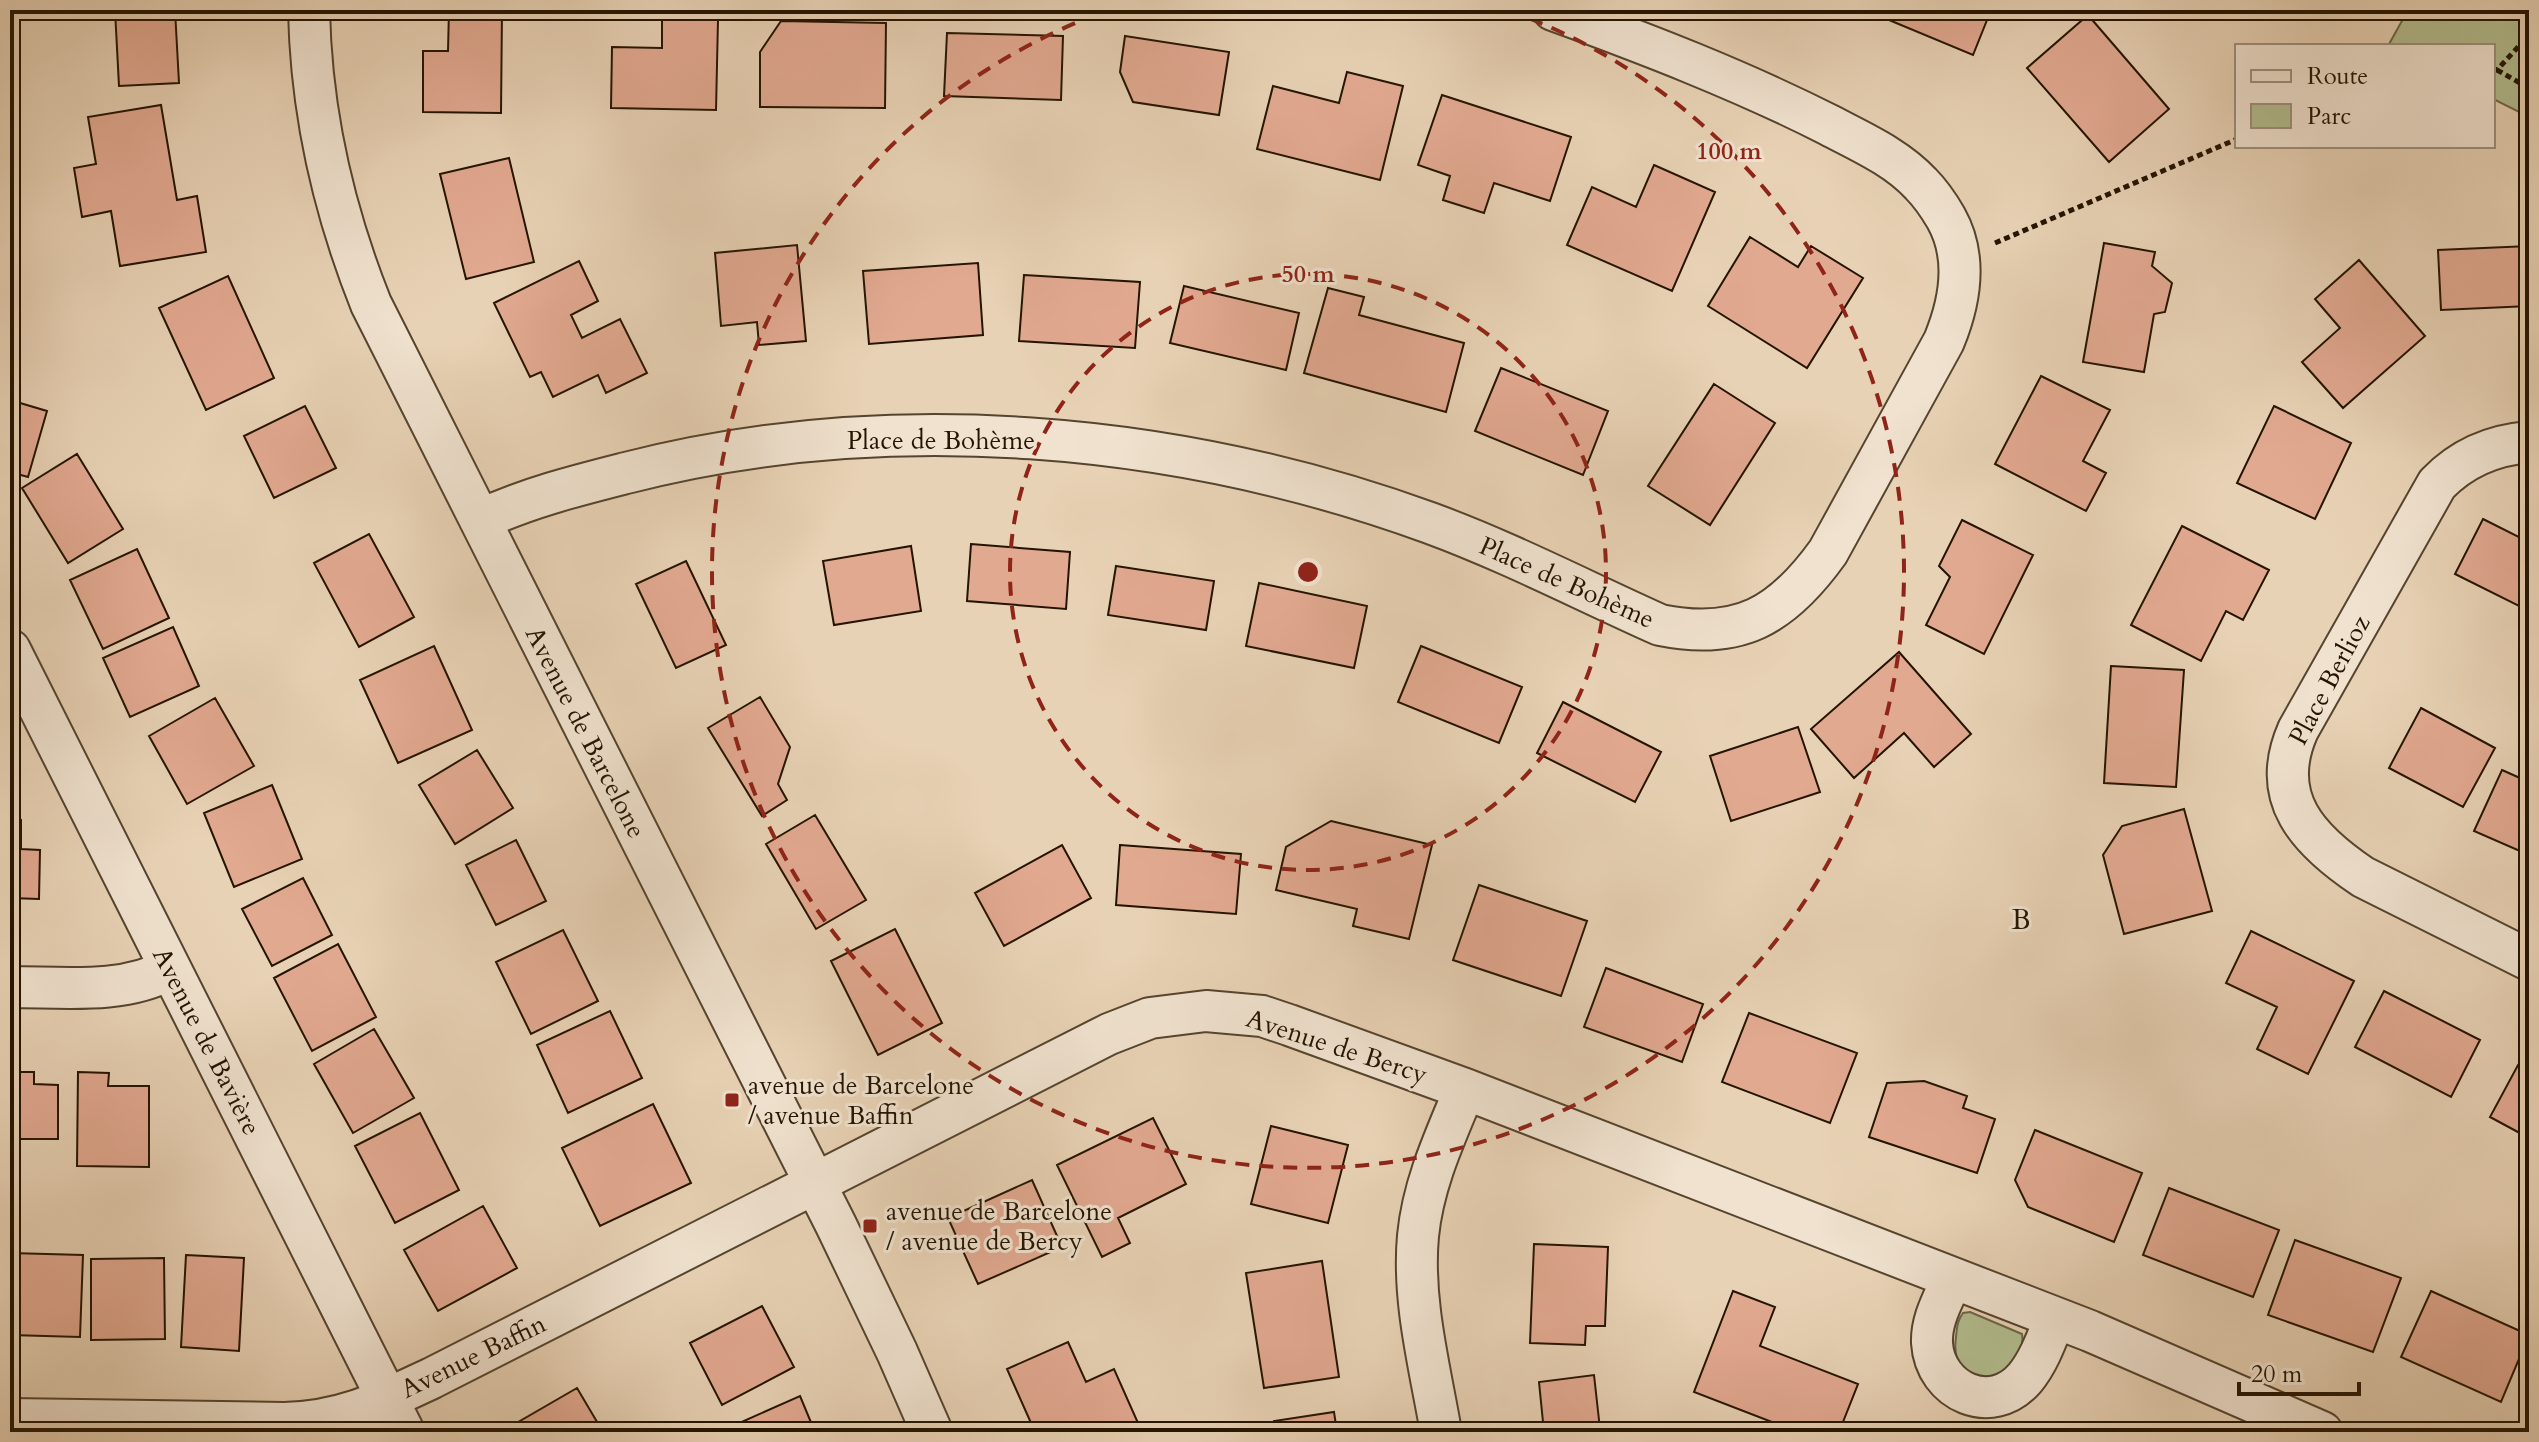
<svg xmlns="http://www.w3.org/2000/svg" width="2539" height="1442" font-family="Cardo,serif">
<rect width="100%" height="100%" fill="#e8d2b5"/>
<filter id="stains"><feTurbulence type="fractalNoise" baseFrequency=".0025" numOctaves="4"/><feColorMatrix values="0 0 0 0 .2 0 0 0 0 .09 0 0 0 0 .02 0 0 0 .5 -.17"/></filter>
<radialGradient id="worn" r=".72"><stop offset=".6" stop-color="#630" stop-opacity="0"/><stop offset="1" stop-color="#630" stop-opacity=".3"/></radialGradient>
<path fill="#b3bd8f" stroke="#6c6848" stroke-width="2" d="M 2408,10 L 2529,10 L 2529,117 L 2493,99 L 2493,46 L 2388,46 Z
M 1970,1312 L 2022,1334 C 2029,1380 1947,1400 1956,1337 C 1957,1328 1957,1321 1963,1313 Z"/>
<path fill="#e2a991" stroke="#241401" stroke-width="2" d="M 115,10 L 175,10 L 179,83 L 119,86 Z
M 449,10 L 502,10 L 501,113 L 423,112 L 423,51 L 448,51 Z
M 1865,10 L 1991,10 L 1973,55 Z
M 2088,15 L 2169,109 L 2109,162 L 2027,68 Z
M 662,19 L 718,20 L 716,110 L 611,108 L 612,47 L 662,48 Z
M 781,21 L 886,23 L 885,108 L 760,107 L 760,52 Z
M 947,33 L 1063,36 L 1061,100 L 944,96 Z
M 1125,36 L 1229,52 L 1219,115 L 1133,102 L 1120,72 Z
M 1347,72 L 1403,86 L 1380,180 L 1257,149 L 1273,86 L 1339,103 Z
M 1442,95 L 1571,137 L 1550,201 L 1494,183 L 1484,213 L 1443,200 L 1450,176 L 1418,165 Z
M 161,105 L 177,200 L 197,196 L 206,252 L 120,266 L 111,211 L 82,217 L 74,168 L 96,164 L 88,117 Z
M 509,158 L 534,262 L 466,279 L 440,174 Z
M 1654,165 L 1715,192 L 1672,291 L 1567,245 L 1592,187 L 1636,207 Z
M 1750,237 L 1798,267 L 1811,246 L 1863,278 L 1807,368 L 1708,306 Z
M 2104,243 L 2155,252 L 2152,266 L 2172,283 L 2165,312 L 2154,314 L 2144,372 L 2083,362 Z
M 797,245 L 806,341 L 759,345 L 757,322 L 721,326 L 715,253 Z
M 2529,246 L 2529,306 L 2441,310 L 2438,250 Z
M 2359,260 L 2425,336 L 2343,408 L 2302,362 L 2340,328 L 2315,299 Z
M 579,261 L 598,301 L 571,315 L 582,338 L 620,319 L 647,373 L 606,393 L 598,375 L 553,397 L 541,372 L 530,377 L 494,303 Z
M 978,263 L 983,335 L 869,344 L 863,271 Z
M 1024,275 L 1140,282 L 1135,348 L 1019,341 Z
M 228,276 L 274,378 L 206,410 L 159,308 Z
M 1184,286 L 1299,313 L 1286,370 L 1170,343 Z
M 1328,288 L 1364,297 L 1359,315 L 1464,343 L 1446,412 L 1304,373 Z
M 1501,368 L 1608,411 L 1583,475 L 1475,431 Z
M 2041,376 L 2110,410 L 2083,461 L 2106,473 L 2086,511 L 1995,464 Z
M 1714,384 L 1775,423 L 1710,525 L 1648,486 Z
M 10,400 L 47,411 L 28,477 L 10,472 Z
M 305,406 L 336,468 L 274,498 L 244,436 Z
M 2274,406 L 2351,443 L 2315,519 L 2237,483 Z
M 77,454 L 123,529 L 68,563 L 22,488 Z
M 2483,519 L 2529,542 L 2529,611 L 2455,574 Z
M 1962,520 L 2033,555 L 1984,654 L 1926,625 L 1950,577 L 1939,566 Z
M 2182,526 L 2269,570 L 2243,620 L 2226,611 L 2201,661 L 2131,625 Z
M 369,534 L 414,617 L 359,647 L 314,563 Z
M 971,544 L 1070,552 L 1066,609 L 967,601 Z
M 911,546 L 921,611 L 834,625 L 823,561 Z
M 137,549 L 169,618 L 103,649 L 70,580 Z
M 686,561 L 726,645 L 676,668 L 636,584 Z
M 1116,566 L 1214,581 L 1206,630 L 1108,615 Z
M 1259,583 L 1367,606 L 1354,668 L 1246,646 Z
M 173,627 L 199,686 L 130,717 L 103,658 Z
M 434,646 L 472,730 L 398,763 L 360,680 Z
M 1421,646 L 1522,687 L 1499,743 L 1398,702 Z
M 1899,652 L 1971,734 L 1934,767 L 1904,733 L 1854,778 L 1811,729 Z
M 2111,666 L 2184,670 L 2176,787 L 2104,783 Z
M 760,697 L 790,747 L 778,784 L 787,800 L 762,816 L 708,728 Z
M 215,698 L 254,766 L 187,804 L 149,736 Z
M 1563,702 L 1661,752 L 1635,802 L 1537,753 Z
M 2421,708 L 2495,748 L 2463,807 L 2389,768 Z
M 1798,727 L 1820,792 L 1731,821 L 1710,756 Z
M 477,750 L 513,808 L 455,844 L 419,785 Z
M 2502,770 L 2529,782 L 2529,855 L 2474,831 Z
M 272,785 L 302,859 L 234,887 L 204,813 Z
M 2184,809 L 2212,911 L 2124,934 L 2103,855 L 2122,826 Z
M 815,815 L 866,900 L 816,929 L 766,844 Z
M 10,819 L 21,820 L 21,849 L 40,850 L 39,899 L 10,898 Z
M 1331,821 L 1432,845 L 1409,939 L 1353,926 L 1357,909 L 1276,890 L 1286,847 Z
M 516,840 L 546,901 L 496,925 L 466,865 Z
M 1062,845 L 1091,898 L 1004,946 L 975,893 Z
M 1120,845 L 1241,854 L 1236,914 L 1116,905 Z
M 303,878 L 332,935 L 272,966 L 242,909 Z
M 1479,885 L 1587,921 L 1561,996 L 1453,960 Z
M 895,929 L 942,1023 L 878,1055 L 831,961 Z
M 563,930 L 598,1001 L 531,1034 L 496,962 Z
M 2251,931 L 2354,981 L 2308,1074 L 2257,1049 L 2277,1007 L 2226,983 Z
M 338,944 L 376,1017 L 312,1051 L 274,978 Z
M 1606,968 L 1703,1004 L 1682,1062 L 1584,1027 Z
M 2384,991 L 2480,1040 L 2451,1097 L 2355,1047 Z
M 610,1011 L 642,1078 L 568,1113 L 537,1045 Z
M 1749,1013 L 1857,1053 L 1830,1123 L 1722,1082 Z
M 374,1029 L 414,1098 L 353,1133 L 314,1064 Z
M 2518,1065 L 2529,1071 L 2529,1138 L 2490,1117 Z
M 10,1072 L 34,1072 L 34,1084 L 58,1085 L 58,1139 L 10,1139 Z
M 78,1072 L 109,1073 L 108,1086 L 149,1086 L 149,1167 L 77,1166 Z
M 1924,1081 L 1967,1096 L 1963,1108 L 1995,1119 L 1977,1173 L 1869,1137 L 1887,1083 Z
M 653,1104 L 691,1183 L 600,1226 L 562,1148 Z
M 420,1113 L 459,1190 L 395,1223 L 355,1146 Z
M 1153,1118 L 1186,1184 L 1118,1218 L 1130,1243 L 1102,1257 L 1057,1165 Z
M 1271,1126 L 1348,1145 L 1328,1223 L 1251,1204 Z
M 2035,1130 L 2142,1173 L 2114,1242 L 2028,1207 L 2015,1180 Z
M 1032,1180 L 1062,1247 L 978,1284 L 948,1218 Z
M 2169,1188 L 2279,1230 L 2253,1297 L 2143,1255 Z
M 483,1206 L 517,1268 L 438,1311 L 404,1250 Z
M 2295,1240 L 2401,1278 L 2373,1352 L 2268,1315 Z
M 1534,1244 L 1608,1247 L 1605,1326 L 1586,1326 L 1585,1345 L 1530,1343 Z
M 10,1253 L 83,1255 L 80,1337 L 10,1335 Z
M 186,1255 L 244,1258 L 239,1351 L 181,1347 Z
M 164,1258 L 165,1339 L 91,1340 L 91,1259 Z
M 1322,1261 L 1339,1377 L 1264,1388 L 1246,1273 Z
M 1733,1291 L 1775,1307 L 1760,1346 L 1858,1384 L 1839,1432 L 1798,1432 L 1694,1392 Z
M 2431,1291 L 2529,1335 L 2501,1402 L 2401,1357 Z
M 762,1306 L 794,1367 L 722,1405 L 690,1343 Z
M 1068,1342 L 1086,1382 L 1114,1369 L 1142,1432 L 1035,1432 L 1007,1369 Z
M 1594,1375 L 1600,1429 L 1641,1425 L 1642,1432 L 1544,1432 L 1539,1382 Z
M 577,1388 L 603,1432 L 511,1432 L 508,1428 Z
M 800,1396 L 815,1432 L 740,1432 L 737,1424 Z
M 1334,1412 L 1337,1432 L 1275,1432 L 1274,1421 Z
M 1862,1422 L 1877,1432 L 1855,1432 Z"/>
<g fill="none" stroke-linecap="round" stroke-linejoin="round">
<g stroke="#55442e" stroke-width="44">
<path id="street" d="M 309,10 C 311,113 333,209 371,304 L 836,1225 L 897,1352 L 932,1432
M 2529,442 C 2493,445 2462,458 2437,484 L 2298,730 C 2268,798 2308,840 2363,877 L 2529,960
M 480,520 C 527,498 575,486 626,473 C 887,406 1177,431 1430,523 C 1509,552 1584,591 1660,625 C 1739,641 1782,616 1828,552 L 1944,341 C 1960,302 1968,257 1946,218 C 1939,206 1931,194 1921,184 C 1896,157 1861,142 1829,125 C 1740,80 1647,44 1553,10
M 10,650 L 404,1432
M 10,987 C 63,987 123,995 170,969
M 1952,1279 C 1943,1300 1931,1320 1932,1343 C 1935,1392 1992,1417 2025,1378 C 2039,1361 2047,1338 2055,1318
M 10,1419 L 284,1423 C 342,1422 381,1402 432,1378 L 1109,1034 L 1150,1018 L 1206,1011 L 1262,1016 L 1289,1025 L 1465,1089 L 2090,1331 L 2322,1432
M 1441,1432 C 1430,1368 1412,1301 1418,1236 C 1423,1184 1445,1137 1465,1089"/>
</g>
<path stroke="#241401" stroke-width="5" stroke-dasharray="6 4" stroke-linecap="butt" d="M 2493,68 L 2497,70 L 2529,35
M 2497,70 L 2529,88
M 1995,243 L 2237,139"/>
<use href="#street" stroke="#f0e2cf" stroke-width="40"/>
</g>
<g fill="none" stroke="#8f2418" stroke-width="4" stroke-dasharray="14 10">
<circle cx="1308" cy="572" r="298"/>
<path d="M1507 10A596 596 0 1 1 1109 10"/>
</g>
<g fill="#8f2418" stroke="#f0e2cf" stroke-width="3">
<rect x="724" y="1092" width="16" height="16" rx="4"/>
<rect x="862" y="1218" width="16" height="16" rx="4"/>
</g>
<g text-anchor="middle" stroke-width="6" stroke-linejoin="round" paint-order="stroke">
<g font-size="26" fill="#241401" stroke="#f0e2cf">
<text x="941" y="449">Place de Bohème</text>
<text transform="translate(1567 582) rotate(24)" y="9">Place de Bohème</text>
<text transform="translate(2329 680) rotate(-62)" y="9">Place Berlioz</text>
<text transform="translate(586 732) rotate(63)" y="9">Avenue de Barcelone</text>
<text transform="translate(207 1041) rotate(63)" y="9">Avenue de Bavière</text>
<text transform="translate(1337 1046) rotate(18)" y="9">Avenue de Bercy</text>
<text transform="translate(473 1356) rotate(-26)" y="9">Avenue Baffin</text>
</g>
<g font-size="26" fill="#241401" stroke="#f0e2cf" text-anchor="start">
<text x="748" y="1094">avenue de Barcelone<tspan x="748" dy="30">/ avenue Baffin</tspan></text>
<text x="886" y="1220">avenue de Barcelone<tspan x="886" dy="30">/ avenue de Bercy</tspan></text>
</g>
<g font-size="28" letter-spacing="2" fill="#241401" stroke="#f0e2cf">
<text x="2022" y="929">B</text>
</g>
</g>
<circle cx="1308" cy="572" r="12" fill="#8f2418" stroke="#f0e2cf" stroke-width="4"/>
<g font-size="24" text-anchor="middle" font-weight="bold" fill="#8f2418" stroke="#f0e2cf" stroke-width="6" stroke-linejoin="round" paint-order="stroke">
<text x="1729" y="159">100 m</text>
<text x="1308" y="282">50 m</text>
</g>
<rect width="2539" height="1442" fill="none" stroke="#e8d2b5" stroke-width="40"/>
<rect x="12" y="12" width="2515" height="1418" fill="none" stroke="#241401" stroke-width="4"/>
<rect x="20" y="20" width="2499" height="1402" fill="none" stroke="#241401" stroke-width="2"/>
<rect x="2235" y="44" width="260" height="104" fill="#f0e2cf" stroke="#9e907d" stroke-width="2"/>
<rect x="2251" y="70" width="40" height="12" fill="#f0e2cf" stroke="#9e907d" stroke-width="2"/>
<text x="2307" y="84" font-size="24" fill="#241401">Route</text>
<rect x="2251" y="104" width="40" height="24" fill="#b3bd8f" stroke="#9e907d" stroke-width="2"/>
<text x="2307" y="124" font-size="24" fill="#241401">Parc</text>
<path d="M2239 1382v12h120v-12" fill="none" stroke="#241401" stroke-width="4"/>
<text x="2251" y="1382" font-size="24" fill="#241401" stroke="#f0e2cf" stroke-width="6" paint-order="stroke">20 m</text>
<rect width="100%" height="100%" filter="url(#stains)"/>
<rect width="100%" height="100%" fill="url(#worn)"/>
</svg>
